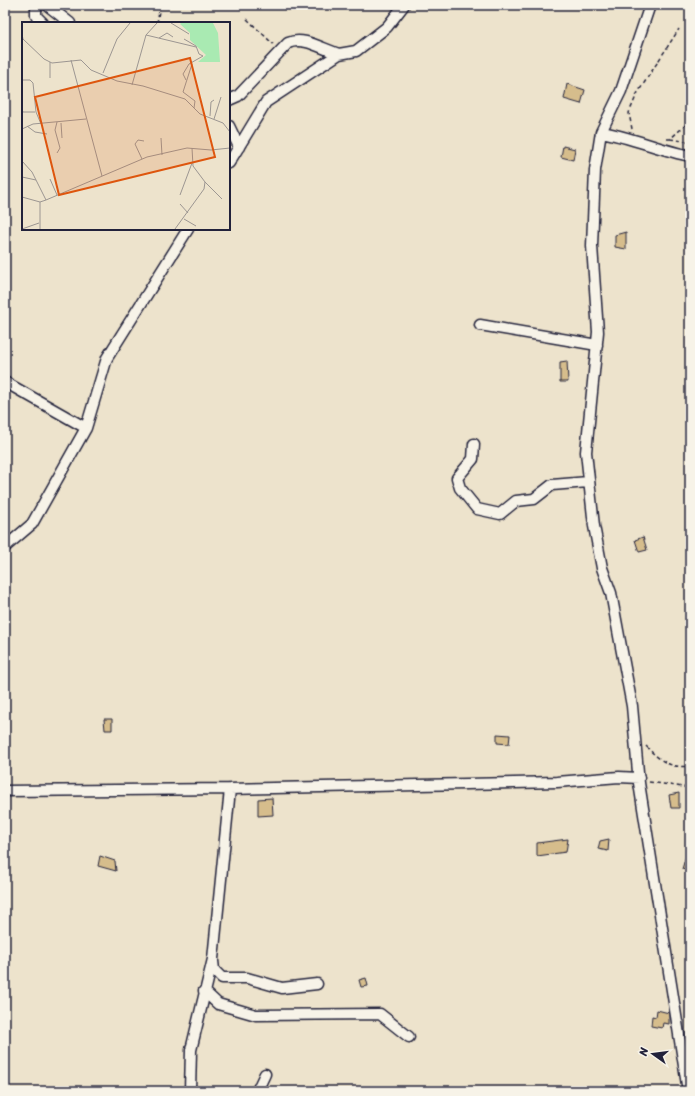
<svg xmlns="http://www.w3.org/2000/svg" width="695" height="1096" font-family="Sriracha,sans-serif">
<rect width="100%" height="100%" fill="#ede3cc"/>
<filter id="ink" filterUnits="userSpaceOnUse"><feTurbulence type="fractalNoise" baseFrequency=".025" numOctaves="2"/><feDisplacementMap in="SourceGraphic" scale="8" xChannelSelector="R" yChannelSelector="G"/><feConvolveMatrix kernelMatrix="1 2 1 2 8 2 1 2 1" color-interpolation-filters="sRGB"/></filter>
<g filter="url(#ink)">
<path fill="#d6bd8c" stroke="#22223b" d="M 567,84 L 585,90 L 581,104 L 564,99 Z
M 563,146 L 575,149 L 573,160 L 561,157 Z
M 626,232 L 626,249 L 615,247 L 615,235 Z
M 567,361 L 568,382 L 560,382 L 560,362 Z
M 643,537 L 647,550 L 639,552 L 635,540 Z
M 104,719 L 112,719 L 112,730 L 105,730 Z
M 497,734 L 510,735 L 509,744 L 497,743 Z
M 679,793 L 679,808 L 671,808 L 669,795 Z
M 272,798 L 273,815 L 258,816 L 258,799 Z
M 568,839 L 566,852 L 537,856 L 537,843 Z
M 609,839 L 608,851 L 598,849 L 600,841 Z
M 688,849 L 690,849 L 690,871 L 682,869 Z
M 100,856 L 115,861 L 116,871 L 98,866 Z
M 366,978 L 368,986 L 361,987 L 359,980 Z
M 657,1010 L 669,1013 L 669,1024 L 663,1023 L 662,1028 L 651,1026 L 652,1016 L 656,1017 Z"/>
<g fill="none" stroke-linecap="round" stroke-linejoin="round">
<g stroke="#22223b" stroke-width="13">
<path id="minor" d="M 36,5 L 36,16 L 43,23
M 47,5 L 70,23
M 650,5 L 621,91 L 601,132 L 595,170 L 592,246 L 598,332 L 586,452 L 594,526 L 602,568 L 611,593 L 632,706 L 639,783 L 688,1091
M 229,100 L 238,96 L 288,43 C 304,36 322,49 339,54
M 229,126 L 239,147
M 601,132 C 631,137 660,150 690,156
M 229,163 L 266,102 L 339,54 L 356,51 L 387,27 L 404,5
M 480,325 L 597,345
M 5,382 L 86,428
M 474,444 L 473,459 L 457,478 L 460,488 L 477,509 L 500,514 L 516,501 L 534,499 L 552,485 L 588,482
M 5,547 L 32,524 L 86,428 L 107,358 L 188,229
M 5,791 L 230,789 L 557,782 L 619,777 L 639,778
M 213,961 L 214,970 L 222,978 L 247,978 L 282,988 L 317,984
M 204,991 L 218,1004 L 256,1015 L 380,1014 L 409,1037
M 190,1091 L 191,1050 L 213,959 L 230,789
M 257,1091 L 265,1074"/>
</g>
<path stroke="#22223b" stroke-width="1.5" stroke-dasharray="4 3" stroke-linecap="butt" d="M 247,19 L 273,44
M 157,23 L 160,5
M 632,129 L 629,113 L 637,94 L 679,29
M 667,139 L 670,139 L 690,121
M 670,139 L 690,142
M 646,746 C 659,760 670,769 690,766
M 649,782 L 690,788"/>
<use href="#minor" stroke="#f7f3e8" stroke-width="10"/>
</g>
</g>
<g transform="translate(22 22)">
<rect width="208" height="208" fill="#ede3cc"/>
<path d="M 159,1 L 191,1 L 196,11 L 198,40 L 176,40 L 184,33 L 168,18 L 168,11 L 158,2 Z" fill="#a9eab2"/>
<path fill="none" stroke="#9c9692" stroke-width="1" d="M 149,1 L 167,12M 0,12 L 1,17 L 22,37 L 30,41 L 59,38 L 69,48 L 95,59 L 121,64 L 163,77 L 178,92 L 201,101 L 208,110M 124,13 L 135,1M 137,16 L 145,11 L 151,15M 162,17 L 174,24 L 177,32 L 181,34 L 167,42 L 161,52 L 164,58M 49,38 L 80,154M 28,40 L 28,56M 170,42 L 161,70 L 173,79 L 172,86M 81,51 L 95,17 L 108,1M 0,58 L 8,58 L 11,61 L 14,90 L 19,102M 110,63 L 124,13 L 174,25M 0,88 L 1,90 L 13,90M 188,94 L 189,80 L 192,78M 192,97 L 199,75M 35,100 L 33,108 L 38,126 L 35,131M 39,101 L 40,116M 5,104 L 13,110 L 25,112M 0,107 L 11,102 L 64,97M 139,116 L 140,133M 120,137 L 113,122 L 116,118 L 122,119M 0,139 L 10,150 L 24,178M 0,155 L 14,158M 28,157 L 35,173M 183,160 L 200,177M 158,173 L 170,141M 0,175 L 18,180 L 24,178 L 125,135 L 165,126 L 189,128 L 208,126M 158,182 L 166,191M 162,197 L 174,204M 0,207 L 17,201M 18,207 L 18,180M 153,207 L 182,167 L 183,160 L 171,144 L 170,126"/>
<path fill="#de560e" fill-opacity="0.15" stroke="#de560e" stroke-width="2" d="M 168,36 L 193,135 L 37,173 L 13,75 Z"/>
<rect width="208" height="208" fill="none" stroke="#22223b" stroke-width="2"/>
</g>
<rect width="695" height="1096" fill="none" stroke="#f7f3e8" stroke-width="20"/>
<rect x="10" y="10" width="675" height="1076" fill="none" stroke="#22223b" stroke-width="1.5" filter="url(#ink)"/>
<g transform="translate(653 1054) rotate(284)" stroke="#f7f3e8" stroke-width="3" paint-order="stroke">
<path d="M0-3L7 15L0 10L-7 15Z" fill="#22223b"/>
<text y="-6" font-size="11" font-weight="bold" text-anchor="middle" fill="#22223b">N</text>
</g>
</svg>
